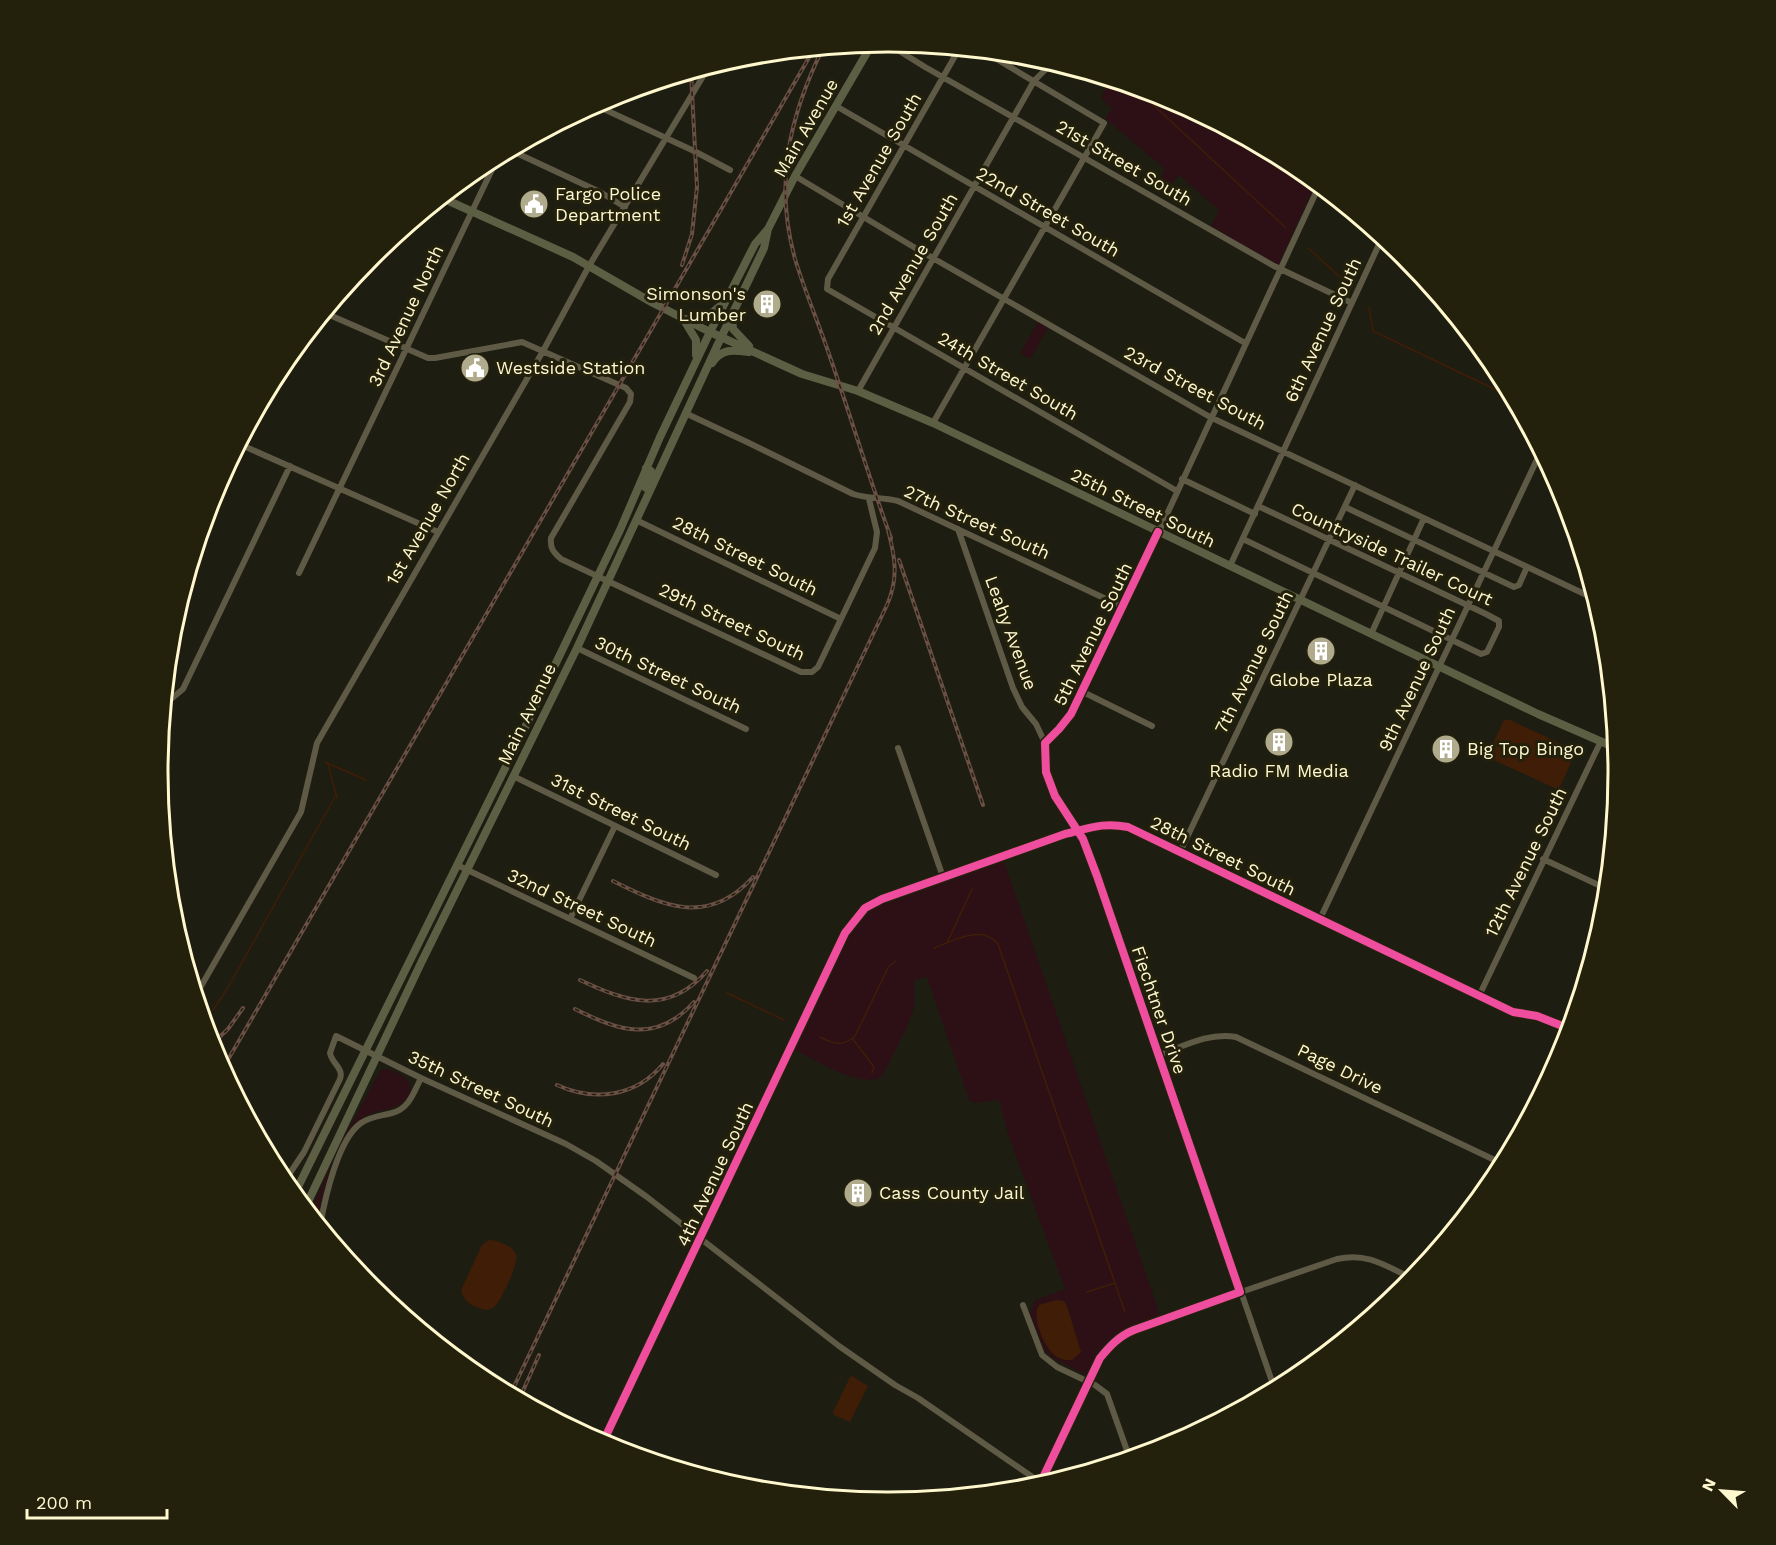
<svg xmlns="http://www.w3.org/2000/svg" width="1776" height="1545" font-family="'Work Sans',sans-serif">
<rect width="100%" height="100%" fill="#1e1d11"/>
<path fill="#2c1016" d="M 1089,74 L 1168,98 L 1294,165 L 1316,183 L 1278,265 L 1211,226 L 1219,210 L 1179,175 L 1163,193 L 1155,188 L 1165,169 L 1105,118 L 1112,109 L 1101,98 L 1106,88 Z
M 1038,322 L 1048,328 L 1030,359 L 1020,353 Z
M 1004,861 L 1160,1315 C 1123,1328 1105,1340 1086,1375 L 1051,1357 L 1044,1349 L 1030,1313 L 1035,1300 L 1065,1289 L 1009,1137 L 999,1100 L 975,1103 L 969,1100 L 927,977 L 914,980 L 914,1007 L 907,1027 L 882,1077 C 860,1089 816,1060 795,1050 L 852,930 L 870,909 Z
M 383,1069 C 395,1070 415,1078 409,1094 C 401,1113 373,1108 358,1121 C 335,1140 322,1194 317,1222 L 309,1213 L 342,1142 L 380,1071 Z"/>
<path fill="#401d06" d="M 1504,720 L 1510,720 L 1574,750 L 1575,753 L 1560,787 L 1557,789 L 1489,758 L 1488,754 Z
M 489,1240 C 497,1240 514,1246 516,1255 C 519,1263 501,1301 495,1306 C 492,1309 490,1309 486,1310 C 475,1308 463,1302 461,1290 L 482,1245 Z
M 1056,1300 L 1064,1301 L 1067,1306 L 1081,1352 L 1072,1360 C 1067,1360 1062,1360 1057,1357 C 1045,1349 1031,1318 1039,1305 Z
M 852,1376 L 868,1386 L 850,1422 L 834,1415 L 833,1412 L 850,1377 Z"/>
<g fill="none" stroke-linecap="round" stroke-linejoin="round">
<path stroke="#401d06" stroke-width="1.5" d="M 1134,87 L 1285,227
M 1141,93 L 1153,96 L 1160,95
M 1308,248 L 1347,283
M 1369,307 L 1373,331 L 1511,397
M 325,762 L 366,780
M 328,764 L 337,798
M 947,943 L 972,889
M 934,948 C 952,941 983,924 998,944 L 1125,1312
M 727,993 L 784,1020
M 213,1010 L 227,989 L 336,795
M 820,1037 C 833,1044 843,1047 855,1036 L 889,966 L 896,961
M 853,1039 L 874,1067 L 872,1073
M 1087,1292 L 1115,1283"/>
<path stroke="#5f5a45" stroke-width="6" d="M 885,42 L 925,67 L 1274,266 L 1352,303
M 959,49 L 828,279 L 827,289 L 1177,491
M 595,105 L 694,151 L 730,170
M 836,106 L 1245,343
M 510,150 L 600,192 L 625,207
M 795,176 L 917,249 L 1210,417 L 1595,599
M 325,313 L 428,358 L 435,358 L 522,342 L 626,388 L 631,394 L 630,402 L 551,538 C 550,548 553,552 561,559 L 801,672 L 812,672 L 818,667 L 875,548 L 877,532 L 869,499
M 858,391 L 1034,81 L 1052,63
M 685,413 L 749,443 L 853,494 C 868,499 882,497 898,501 L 1123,607
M 933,423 L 1104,123 L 983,51
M 239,444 L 438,532
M 1182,479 L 1255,514
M 1345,507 L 1514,587 L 1519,585 L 1527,567
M 636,520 L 841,619
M 958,529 L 1013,688 L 1022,707 L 1036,724 L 1045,743 L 1046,772 L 1055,796 L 1083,839 L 1097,876 L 1275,1390
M 1243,539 L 1481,654 L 1487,652 L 1499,627 L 1499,621 L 1486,614 L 1258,506
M 1230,566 L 1382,238
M 299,573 L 498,157
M 1587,596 L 1591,586
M 1372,632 L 1424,518
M 577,648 L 746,729
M 1083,692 L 1152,726
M 164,705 L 183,689 L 290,466
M 1045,743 L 1059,729 L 1071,714 L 1083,692 L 1143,566 L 1319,186
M 898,748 L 943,877
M 513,776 L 716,875
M 1180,852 L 1355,485
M 1543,859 L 1607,889
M 457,865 L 694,978
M 570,919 L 615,826
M 1320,919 L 1541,451
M 196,995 L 301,812 L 317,743 L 543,351 L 589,266 L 708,68
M 1479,996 L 1601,741
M 1160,1055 C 1184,1046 1209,1032 1236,1037 L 1503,1164
M 284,1182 L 304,1152 L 340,1079 C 344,1068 332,1064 330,1053 L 336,1036 L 421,1078 L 566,1144 L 596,1161 L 647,1197 L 839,1346 L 895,1385 L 918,1398 L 1044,1485
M 320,1226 C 325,1198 338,1139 361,1123 C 371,1116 381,1116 392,1113 C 409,1109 414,1092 421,1078
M 1023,1305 L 1042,1355 L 1057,1367 L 1095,1385 L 1107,1394 L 1130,1459
M 602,1444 L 845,933 L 865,908 L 882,899 L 1065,834 C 1090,828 1103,822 1128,827 L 1513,1012 L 1537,1016 L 1570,1029
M 1040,1486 L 1100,1358 L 1122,1335 L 1174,1315 L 1337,1259 C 1368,1252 1386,1266 1413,1279"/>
<path stroke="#5d5f44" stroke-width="8" d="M 442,198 L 573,257 L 653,303 L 710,332 L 802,374 L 858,391 L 933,423 L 1538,714 L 1616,748
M 732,317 L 733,329 L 749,346
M 688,319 L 707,317 L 720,306
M 684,320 L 696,340 L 696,355
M 712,363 C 722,348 733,350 749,352
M 646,488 L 651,471 L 646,468
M 294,1195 L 517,744 L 620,530 L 660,437 L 710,332 L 755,244 L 767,230
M 305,1208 L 421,963 L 577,648 L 717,346 L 764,248 L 768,229 L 795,176 L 872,44"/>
<g stroke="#6a4f46" stroke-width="4">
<path id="rail" d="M 823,48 C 789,117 774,183 795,259 C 805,292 819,324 830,357 C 851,417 869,478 891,538
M 682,265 L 692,234 L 697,187 L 691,73
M 899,560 L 983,805
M 613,881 C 663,906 708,927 753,877
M 580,980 C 626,1002 668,1016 707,971
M 575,1009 C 619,1031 656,1044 694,1002
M 211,1045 L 228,1029 L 243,1008
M 222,1070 L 814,49
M 557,1085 C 594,1102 636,1097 663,1064
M 522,1393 L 539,1355
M 510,1395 L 887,605 C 899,578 895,557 888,530"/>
</g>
<use href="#rail" stroke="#23210c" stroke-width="1.5" stroke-dasharray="4.5" stroke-linecap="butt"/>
<g stroke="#23210c" stroke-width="11">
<path id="cycleway" d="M 602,1444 L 845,933 L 865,908 L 882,899 L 1065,834 C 1090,828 1103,822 1128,827 L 1513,1012 L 1537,1016 L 1570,1029
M 1039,1486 L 1100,1358 C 1110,1346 1119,1336 1134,1330 L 1240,1292 L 1097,876 L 1083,839 L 1055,796 L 1046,772 L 1045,743 L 1059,729 L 1071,714 L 1158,532"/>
</g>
<use href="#cycleway" stroke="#ef4d9e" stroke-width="8"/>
</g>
<defs>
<g id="civic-disc" transform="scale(1.5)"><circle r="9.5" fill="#b0ab8c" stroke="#23210c"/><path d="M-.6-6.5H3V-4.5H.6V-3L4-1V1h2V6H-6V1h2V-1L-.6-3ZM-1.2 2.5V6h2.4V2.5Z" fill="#fff"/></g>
<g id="building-disc" transform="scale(1.5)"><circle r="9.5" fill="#b0ab8c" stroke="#23210c"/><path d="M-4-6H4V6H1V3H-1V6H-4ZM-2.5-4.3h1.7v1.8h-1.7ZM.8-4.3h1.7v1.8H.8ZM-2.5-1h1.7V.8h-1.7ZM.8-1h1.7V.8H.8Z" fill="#fff"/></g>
</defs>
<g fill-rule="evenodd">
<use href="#civic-disc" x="534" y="204"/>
<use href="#building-disc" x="767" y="304"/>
<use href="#civic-disc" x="475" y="368"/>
<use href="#building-disc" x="1321" y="651"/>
<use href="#building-disc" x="1279" y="742"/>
<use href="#building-disc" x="1446" y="749"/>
<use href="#building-disc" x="858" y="1193"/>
</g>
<g text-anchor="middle" stroke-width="6" stroke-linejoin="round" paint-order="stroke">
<g font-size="18" fill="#fff8ce" stroke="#23210c">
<text transform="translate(806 128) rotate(-60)" y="6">Main Avenue</text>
<text transform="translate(879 160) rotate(-60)" y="6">1st Avenue South</text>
<text transform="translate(1124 163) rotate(30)" y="6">21st Street South</text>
<text transform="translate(1048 212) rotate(30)" y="6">22nd Street South</text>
<text transform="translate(913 264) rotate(-60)" y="6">2nd Avenue South</text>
<text transform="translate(406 316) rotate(-65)" y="6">3rd Avenue North</text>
<text transform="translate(1323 330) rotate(-65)" y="6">6th Avenue South</text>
<text transform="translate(1008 376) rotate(30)" y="6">24th Street South</text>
<text transform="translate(1195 388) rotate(28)" y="6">23rd Street South</text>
<text transform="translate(1143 508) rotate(26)" y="6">25th Street South</text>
<text transform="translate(428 519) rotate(-60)" y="6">1st Avenue North</text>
<text transform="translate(977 522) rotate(24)" y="6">27th Street South</text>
<text transform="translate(1392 554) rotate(25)" y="6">Countryside Trailer Court</text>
<text transform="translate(745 556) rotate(26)" y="6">28th Street South</text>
<text transform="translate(732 622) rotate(25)" y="6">29th Street South</text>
<text transform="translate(1011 633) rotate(70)" y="6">Leahy Avenue</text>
<text transform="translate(1093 634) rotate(-64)" y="6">5th Avenue South</text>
<text transform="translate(1254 662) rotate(-64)" y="6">7th Avenue South</text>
<text transform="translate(668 675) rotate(25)" y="6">30th Street South</text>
<text transform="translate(1417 679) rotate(-65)" y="6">9th Avenue South</text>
<text transform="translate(527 714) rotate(-64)" y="6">Main Avenue</text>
<text transform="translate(621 812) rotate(26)" y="6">31st Street South</text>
<text transform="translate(1223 856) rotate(26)" y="6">28th Street South</text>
<text transform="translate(1526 862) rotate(-64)" y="6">12th Avenue South</text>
<text transform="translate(582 908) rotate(25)" y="6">32nd Street South</text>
<text transform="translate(1159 1010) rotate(71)" y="6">Fiechtner Drive</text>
<text transform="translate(1340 1069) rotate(26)" y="6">Page Drive</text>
<text transform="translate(481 1089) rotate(25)" y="6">35th Street South</text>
<text transform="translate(715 1174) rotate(-65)" y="6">4th Avenue South</text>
</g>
<g font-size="18" fill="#fff8ce" stroke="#23210c" text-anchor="start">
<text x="555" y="200">Fargo Police<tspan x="555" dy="21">Department</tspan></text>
<text x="746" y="300" text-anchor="end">Simonson's<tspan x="746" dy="21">Lumber</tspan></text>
<text x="496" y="374">Westside Station</text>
<text x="1321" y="686" text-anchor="middle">Globe Plaza</text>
<text x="1467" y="755">Big Top Bingo</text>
<text x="1279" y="777" text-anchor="middle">Radio FM Media</text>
<text x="879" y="1199">Cass County Jail</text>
</g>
</g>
<path d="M0 0H1776V1545H0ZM168 772a720 720 0 1 1 1440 0a720 720 0 1 1-1440 0Z" fill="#23210c" fill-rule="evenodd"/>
<path fill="none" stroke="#fff8ce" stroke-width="3" d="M168 772a720 720 0 1 1 1440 0a720 720 0 1 1-1440 0Z"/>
<g transform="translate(1722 1491) rotate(295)" stroke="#23210c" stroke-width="4.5" paint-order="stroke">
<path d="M0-4.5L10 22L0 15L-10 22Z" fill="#fff8ce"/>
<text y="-9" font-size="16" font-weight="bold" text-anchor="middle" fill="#fff8ce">N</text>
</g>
<path d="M27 1509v9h140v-9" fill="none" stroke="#fff8ce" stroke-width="3"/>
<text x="36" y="1509" font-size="18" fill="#fff8ce" stroke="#23210c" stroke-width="4.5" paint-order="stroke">200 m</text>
</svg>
